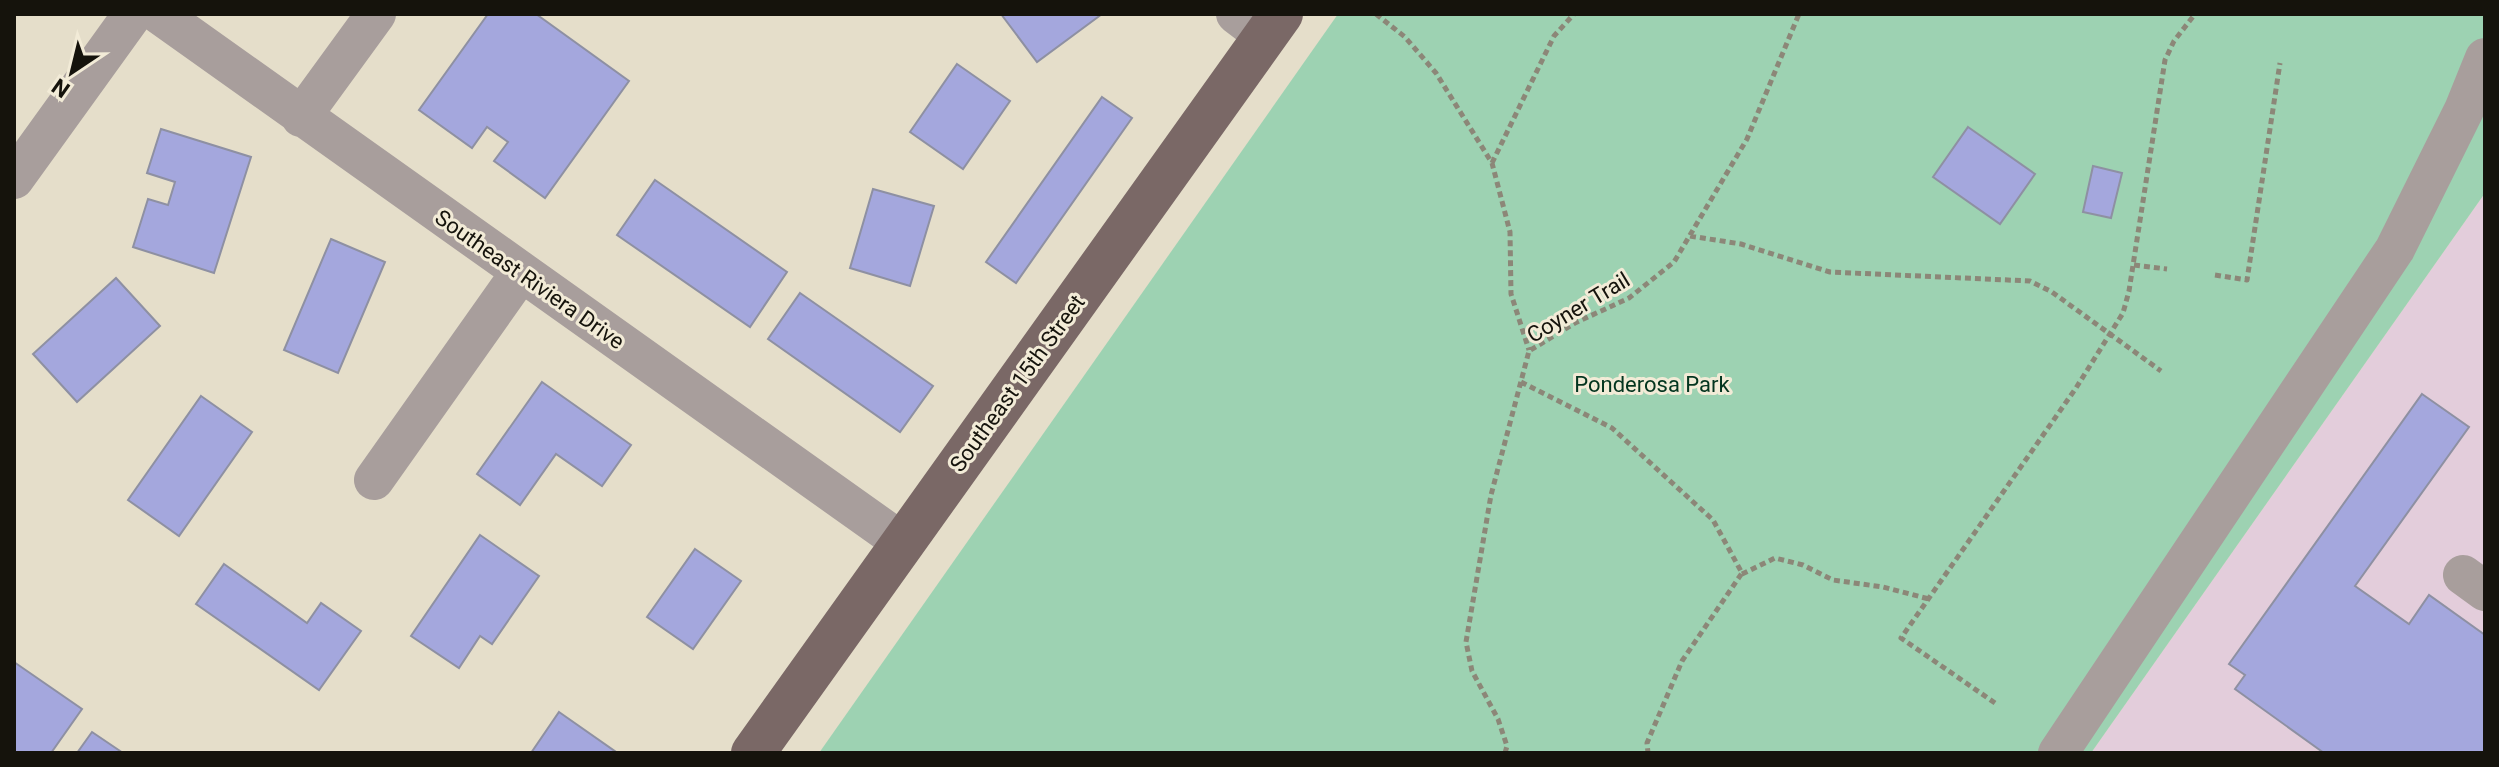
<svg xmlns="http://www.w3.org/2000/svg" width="2499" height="767" font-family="Roboto,sans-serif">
<rect width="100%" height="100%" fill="#e5deca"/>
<path fill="#e3cddb" d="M 2485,193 L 2485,753 L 2091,753 Z"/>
<path fill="#9dd2b2" d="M 1338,14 L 2485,14 L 2485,193 L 2091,753 L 819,753 Z"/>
<path fill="#a4a7dd" stroke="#8e90a2" stroke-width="2" d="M 488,14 L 536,14 L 629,81 L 545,198 L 494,161 L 508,142 L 487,127 L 472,148 L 419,110 Z
M 1001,14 L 1102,14 L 1037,62 Z
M 957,64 L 1010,101 L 963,169 L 910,132 Z
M 1102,97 L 1132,118 L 1016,283 L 986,262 Z
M 1968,127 L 2035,174 L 2000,224 L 1933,177 Z
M 161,129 L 251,157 L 214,273 L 133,247 L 148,199 L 168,205 L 175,182 L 147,173 Z
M 2093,166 L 2122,173 L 2111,218 L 2083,212 Z
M 655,180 L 787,272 L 750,327 L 617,235 Z
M 873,189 L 934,206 L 910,286 L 850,268 Z
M 331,239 L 385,262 L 338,373 L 284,350 Z
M 116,278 L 160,326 L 77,402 L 33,354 Z
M 800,293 L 933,386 L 900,432 L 768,339 Z
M 542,382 L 631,445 L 602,486 L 556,454 L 520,505 L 477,474 Z
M 2422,394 L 2469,427 L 2355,586 L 2409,624 L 2429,595 L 2485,635 L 2485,753 L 2324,753 L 2235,689 L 2245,675 L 2229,664 Z
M 201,396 L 252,432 L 179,536 L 128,500 Z
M 480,535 L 539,576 L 492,644 L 480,636 L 459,668 L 411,636 Z
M 695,549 L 741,581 L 693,649 L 647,617 Z
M 224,564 L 307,623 L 321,603 L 361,631 L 319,690 L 196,604 Z
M 14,662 L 82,709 L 51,753 L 14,753 Z
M 559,712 L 616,752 L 615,753 L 531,753 Z
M 92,732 L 123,753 L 77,753 Z"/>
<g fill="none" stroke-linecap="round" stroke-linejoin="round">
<path stroke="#8c8778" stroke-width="5" stroke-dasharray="6 4" stroke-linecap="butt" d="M 1376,14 L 1405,37 L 1436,73 L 1492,163 L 1510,232 L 1511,294 L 1529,350
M 1492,163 L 1554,36 L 1574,14
M 1690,236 L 1741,244 L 1830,272 L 2030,281 L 2052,292 L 2161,371
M 2134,265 L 2167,269
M 2215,275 L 2247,280 L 2280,63
M 1521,382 L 1612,428 L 1713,520 L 1742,573 L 1682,661 L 1647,743 L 1648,753
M 1742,574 L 1775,558 L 1803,565 L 1833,580 L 1883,587 L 1929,599
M 1995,703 L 1901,638 L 2076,388 L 2123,313 L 2129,291 L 2165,60 L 2174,41 L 2195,14
M 1505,753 L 1507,746 L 1498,719 L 1472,671 L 1466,642 L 1491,495 L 1529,351 L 1575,323 L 1629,298 L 1674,262 L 1747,139 L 1799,14"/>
<path stroke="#a89e9c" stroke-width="40" d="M 159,14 L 903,543
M 1236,14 L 1265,36
M 301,117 L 376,14
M 14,179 L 133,14
M 374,480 L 521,272
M 2463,575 L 2485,591
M 2058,753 L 2395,249 L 2464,110 L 2485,58"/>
<path stroke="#7a6866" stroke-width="44" d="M 753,753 L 1281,14"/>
</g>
<g text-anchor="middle" stroke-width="6" stroke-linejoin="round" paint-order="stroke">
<g font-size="22" fill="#15130c" stroke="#f2ebd7">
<text transform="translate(530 279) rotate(35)" y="8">Southeast Riviera Drive</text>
<text transform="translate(1578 307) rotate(-31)" y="8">Coyner Trail</text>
<text transform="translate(1017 383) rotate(-54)" y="8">Southeast 15th Street</text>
</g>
<g font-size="22" fill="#03351f" stroke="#f2ebd7">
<text x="1652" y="392">Ponderosa Park</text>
</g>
</g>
<rect width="2499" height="767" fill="none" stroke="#15130c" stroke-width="32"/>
<g transform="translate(72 72) rotate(215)" stroke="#f2ebd7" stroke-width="6" paint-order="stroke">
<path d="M0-6L14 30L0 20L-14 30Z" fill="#15130c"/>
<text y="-12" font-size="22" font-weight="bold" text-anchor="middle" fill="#15130c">N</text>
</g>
</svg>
